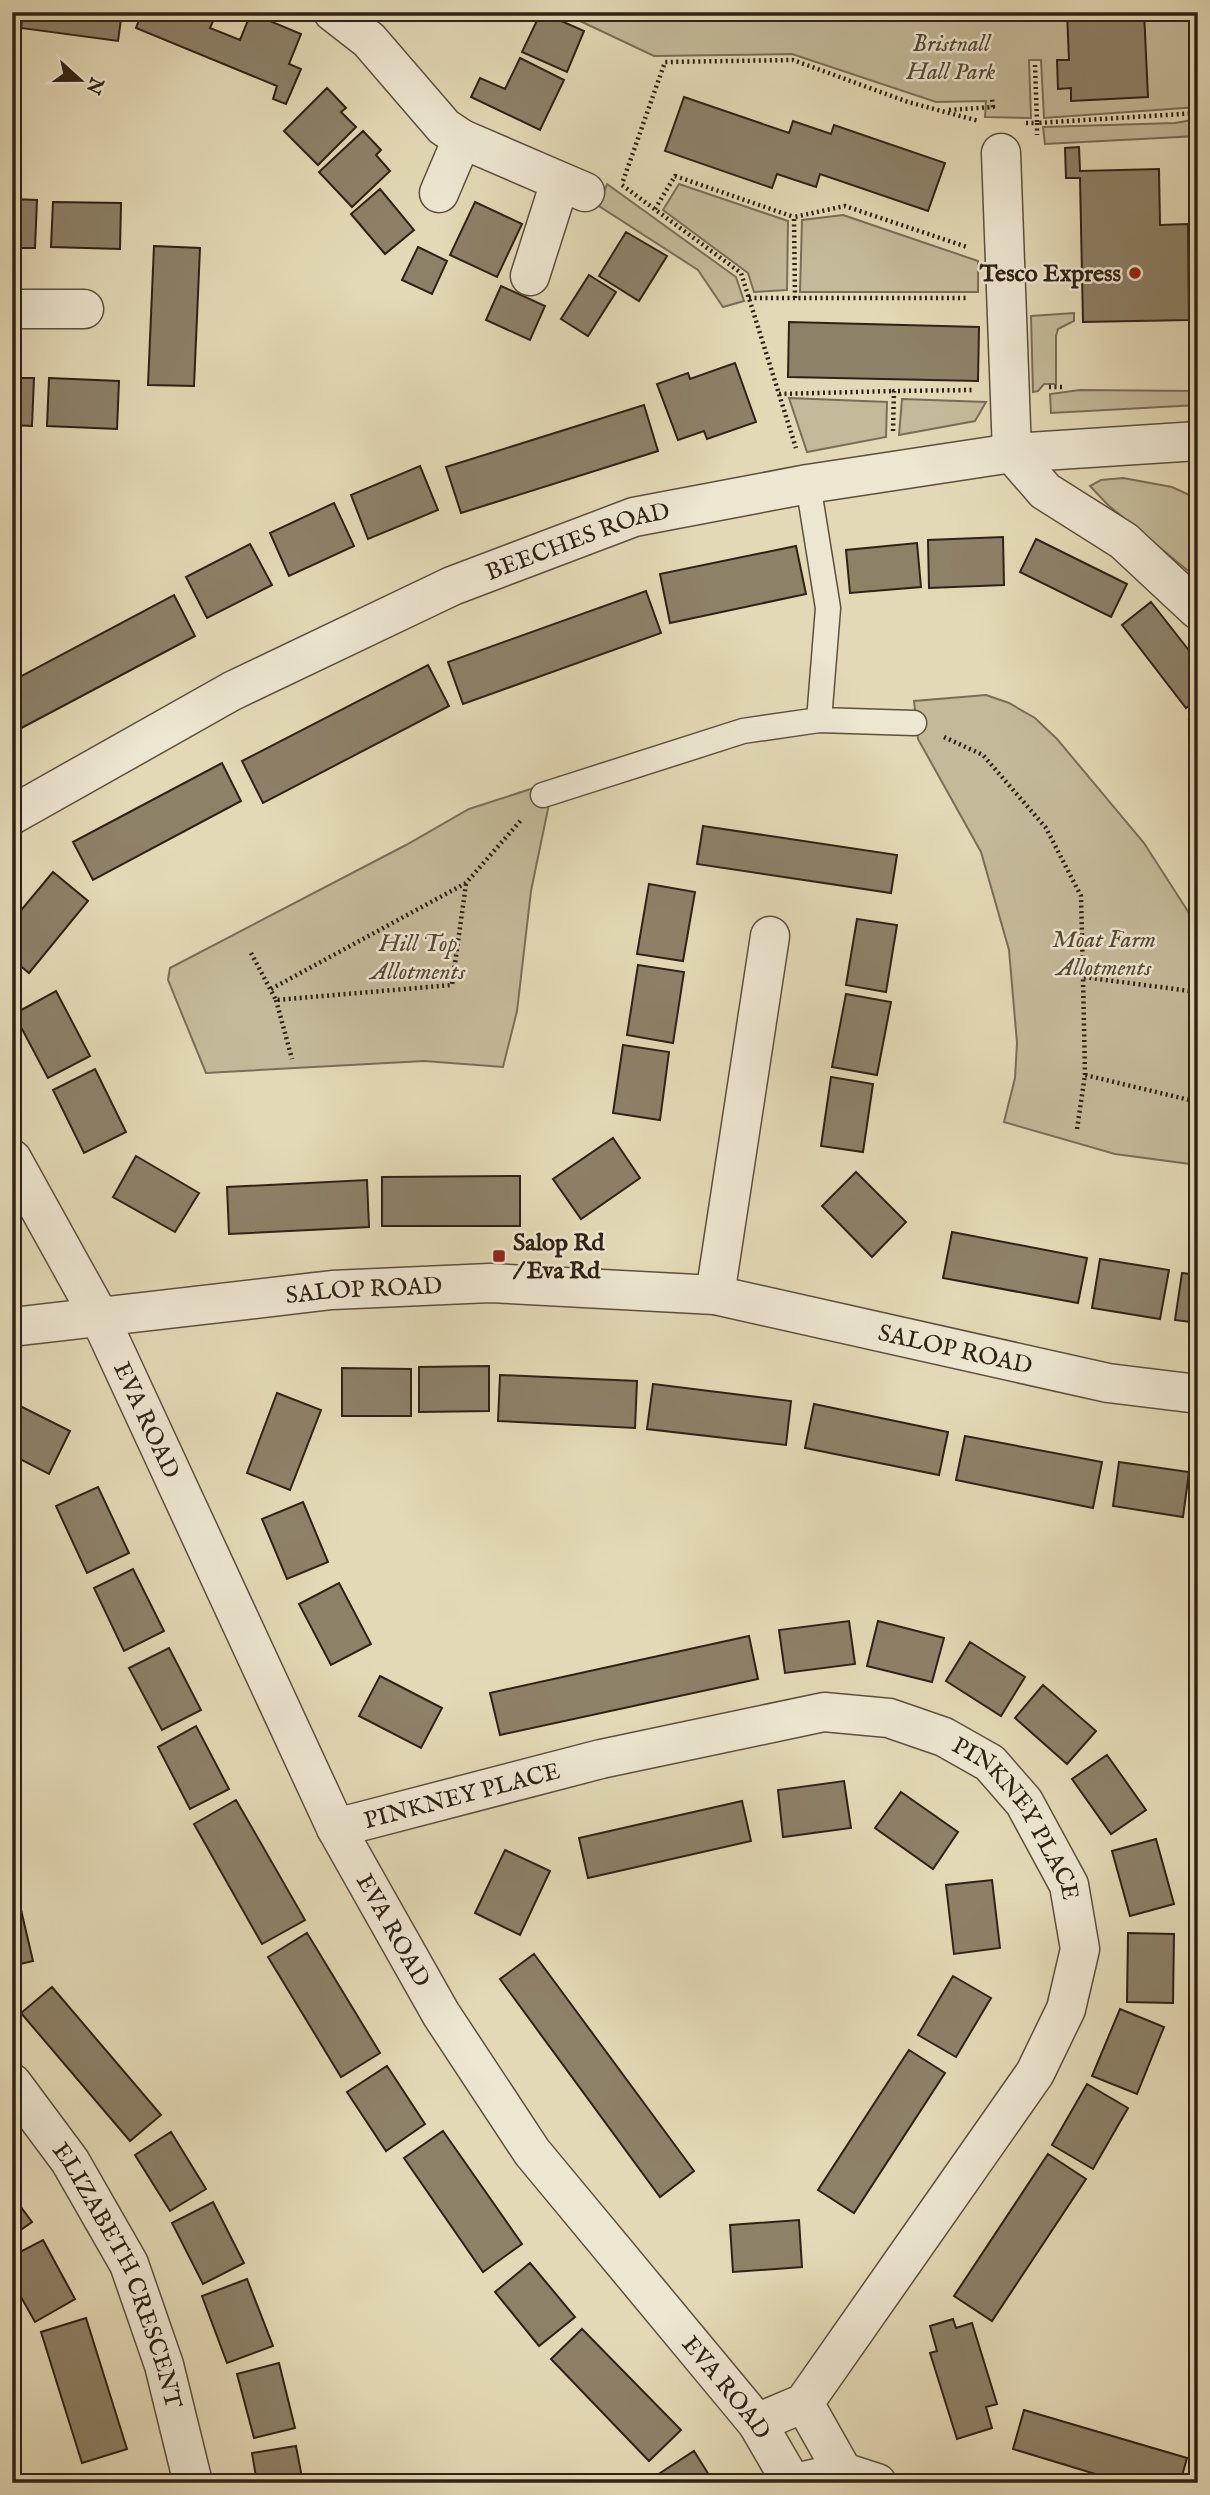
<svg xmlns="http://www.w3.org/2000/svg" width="1210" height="2495" font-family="'IM FELL English',serif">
<rect width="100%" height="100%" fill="#e3d9b6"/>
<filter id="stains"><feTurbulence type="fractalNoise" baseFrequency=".00286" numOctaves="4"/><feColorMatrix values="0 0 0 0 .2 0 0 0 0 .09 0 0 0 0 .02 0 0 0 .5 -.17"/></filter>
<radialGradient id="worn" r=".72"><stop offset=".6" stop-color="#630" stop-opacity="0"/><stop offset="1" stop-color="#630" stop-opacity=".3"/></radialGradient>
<path fill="#c4ba9a" stroke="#7a6e57" stroke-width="2" d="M 561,12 L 1198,12 L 1198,107 L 1044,118 L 1041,60 L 1029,60 L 1031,118 L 985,117 L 986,101 L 936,102 L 792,54 L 654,56 Z
M 1198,119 L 1198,136 L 1045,144 L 1043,127 L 1175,123 Z
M 607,184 L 736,277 L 744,301 L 723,307 L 698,270 L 599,206 Z
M 679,184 L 788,221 L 787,290 L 754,292 L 748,273 L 663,210 Z
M 843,215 L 978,261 L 978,292 L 800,292 L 802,220 Z
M 1074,313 L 1074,321 L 1058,329 L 1056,336 L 1056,384 L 1044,384 L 1038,391 L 1033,392 L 1031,316 Z
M 1080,390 L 1198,391 L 1198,405 L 1051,413 L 1050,394 Z
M 789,398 L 887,402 L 886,437 L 807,452 Z
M 902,399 L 986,402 L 975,421 L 899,435 Z
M 1123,478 L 1172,487 L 1198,499 L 1198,579 L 1108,505 L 1090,486 L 1101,480 Z
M 986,695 L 1009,703 L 1035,718 L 1057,739 L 1144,843 L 1198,927 L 1198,1165 L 1115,1154 L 1004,1122 L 1015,1078 L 1017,1043 L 1009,950 L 981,852 L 918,739 L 914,701 Z
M 543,785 L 549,804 L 531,891 L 517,1011 L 503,1067 L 424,1061 L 206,1073 L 168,980 L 170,968 L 406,845 L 469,809 Z"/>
<path fill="#8d8168" stroke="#2f2214" stroke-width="2" d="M 23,12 L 122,12 L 118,41 L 21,28 Z
M 142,12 L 217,12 L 210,28 L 240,40 L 251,13 L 301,34 L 289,64 L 301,69 L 286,104 L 273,99 L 277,86 L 136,28 Z
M 541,12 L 584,31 L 567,72 L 522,52 Z
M 1067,12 L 1144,12 L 1148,97 L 1071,101 L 1071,88 L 1058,89 L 1057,60 L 1069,60 Z
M 520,58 L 564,80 L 540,130 L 471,97 L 480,78 L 505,89 Z
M 327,88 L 346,108 L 341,112 L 356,127 L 318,165 L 284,131 Z
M 684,97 L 789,133 L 793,121 L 831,134 L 834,125 L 945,163 L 928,211 L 820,174 L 816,187 L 777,174 L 772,188 L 665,151 Z
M 363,131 L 381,150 L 376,155 L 390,171 L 352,207 L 319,172 Z
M 1079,147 L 1080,171 L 1159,169 L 1160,225 L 1188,224 L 1189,320 L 1083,322 L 1080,178 L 1066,178 L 1065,148 Z
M 380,189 L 414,230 L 385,254 L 351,214 Z
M 12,199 L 37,200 L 35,248 L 12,248 Z
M 53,202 L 121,203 L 120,249 L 51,247 Z
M 475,202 L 522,224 L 497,277 L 450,255 Z
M 626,232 L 667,256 L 639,301 L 599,276 Z
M 154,246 L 200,248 L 194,386 L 148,385 Z
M 418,247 L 447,261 L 432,294 L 402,280 Z
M 589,275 L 616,292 L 588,336 L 561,319 Z
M 501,286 L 545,306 L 530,340 L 486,320 Z
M 789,322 L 979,327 L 978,381 L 788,377 Z
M 735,363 L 756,422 L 707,439 L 704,431 L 678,440 L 657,384 L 688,373 L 690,379 Z
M 12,378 L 34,378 L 32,426 L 12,425 Z
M 49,378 L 119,381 L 117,429 L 47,426 Z
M 644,405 L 658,451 L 461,513 L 446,467 Z
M 420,466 L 438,510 L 368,539 L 351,495 Z
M 334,503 L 354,546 L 289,576 L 270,533 Z
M 1003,537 L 1004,585 L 929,588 L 928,540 Z
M 1036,539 L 1127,584 L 1111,617 L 1020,572 Z
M 917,543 L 921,587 L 850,593 L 846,550 Z
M 250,544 L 272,585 L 207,618 L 186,577 Z
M 796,546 L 806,594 L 670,623 L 660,574 Z
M 646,591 L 661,633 L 463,704 L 448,662 Z
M 174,595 L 195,636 L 12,733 L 12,681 Z
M 1151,602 L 1198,662 L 1198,699 L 1186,708 L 1122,625 Z
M 428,665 L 449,706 L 263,803 L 242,761 Z
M 1198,714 L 1198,733 L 1189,720 Z
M 222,763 L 241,801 L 93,880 L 73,842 Z
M 703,826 L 897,855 L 891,893 L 697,864 Z
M 53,872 L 88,901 L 29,973 L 12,959 L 12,921 Z
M 649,884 L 695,892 L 683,961 L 637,954 Z
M 857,919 L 897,925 L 886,992 L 846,985 Z
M 638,965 L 684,972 L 673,1043 L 627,1035 Z
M 56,991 L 90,1056 L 48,1078 L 14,1014 Z
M 846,994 L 891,1002 L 877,1075 L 832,1067 Z
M 623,1045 L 669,1052 L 660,1120 L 613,1113 Z
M 95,1069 L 126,1132 L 84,1153 L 53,1090 Z
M 831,1077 L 873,1084 L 863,1152 L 821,1146 Z
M 613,1138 L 640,1178 L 581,1219 L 553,1179 Z
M 136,1156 L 199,1193 L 175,1232 L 113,1197 Z
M 856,1172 L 906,1222 L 872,1257 L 822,1206 Z
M 520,1176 L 520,1226 L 382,1226 L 382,1177 Z
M 367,1180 L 369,1227 L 229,1234 L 227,1187 Z
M 952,1232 L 1087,1258 L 1078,1303 L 943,1278 Z
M 1100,1259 L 1169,1270 L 1160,1319 L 1092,1308 Z
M 1182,1273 L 1198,1275 L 1198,1323 L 1175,1320 Z
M 489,1366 L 489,1411 L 419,1412 L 419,1367 Z
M 342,1368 L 411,1369 L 411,1416 L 342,1416 Z
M 500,1375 L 637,1381 L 635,1428 L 498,1421 Z
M 653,1384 L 791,1401 L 786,1445 L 647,1429 Z
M 277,1393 L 321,1410 L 290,1490 L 247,1473 Z
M 12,1402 L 70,1431 L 49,1474 L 12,1455 Z
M 814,1404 L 948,1432 L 939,1475 L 805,1448 Z
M 965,1436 L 1102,1462 L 1093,1508 L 956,1480 Z
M 1119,1462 L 1189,1472 L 1183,1517 L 1113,1506 Z
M 98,1487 L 129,1553 L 87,1573 L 56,1506 Z
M 303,1502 L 328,1562 L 287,1579 L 262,1519 Z
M 133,1569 L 164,1631 L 124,1651 L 94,1588 Z
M 339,1583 L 371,1644 L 331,1665 L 299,1604 Z
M 849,1621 L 855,1664 L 785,1673 L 779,1630 Z
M 878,1621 L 944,1638 L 932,1682 L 867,1666 Z
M 749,1636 L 758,1679 L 500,1735 L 490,1693 Z
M 970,1642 L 1025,1677 L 1001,1716 L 946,1681 Z
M 169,1648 L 201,1710 L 162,1730 L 129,1668 Z
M 380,1676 L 442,1708 L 421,1748 L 359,1716 Z
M 1043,1685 L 1096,1731 L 1067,1764 L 1015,1718 Z
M 196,1726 L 229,1789 L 190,1809 L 158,1747 Z
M 1107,1755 L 1146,1810 L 1111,1834 L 1072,1779 Z
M 844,1781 L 851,1828 L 783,1837 L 778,1790 Z
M 901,1792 L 958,1832 L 933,1869 L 875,1828 Z
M 236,1800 L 305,1920 L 262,1944 L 194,1824 Z
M 742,1801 L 751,1841 L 588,1878 L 579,1838 Z
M 1156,1839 L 1174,1904 L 1130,1916 L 1112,1851 Z
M 505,1850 L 550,1871 L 520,1935 L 475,1913 Z
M 992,1880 L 1000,1948 L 954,1954 L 946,1885 Z
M 18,1897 L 33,1961 L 12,1966 L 12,1898 Z
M 307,1933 L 380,2053 L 341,2077 L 268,1957 Z
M 1128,1933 L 1174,1934 L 1173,2003 L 1127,2002 Z
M 534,1954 L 694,2171 L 660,2197 L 500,1979 Z
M 953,1976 L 991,1998 L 956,2057 L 918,2035 Z
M 52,1987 L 161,2115 L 130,2141 L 21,2013 Z
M 1120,2009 L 1164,2027 L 1137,2094 L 1092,2076 Z
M 909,2050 L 945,2073 L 854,2213 L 818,2190 Z
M 387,2066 L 425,2124 L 386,2151 L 347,2092 Z
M 1087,2084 L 1128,2108 L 1093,2169 L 1052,2145 Z
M 443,2131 L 522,2244 L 483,2272 L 404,2158 Z
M 171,2132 L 206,2189 L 170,2211 L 135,2155 Z
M 1048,2154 L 1086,2179 L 992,2321 L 954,2296 Z
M 12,2195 L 32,2222 L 12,2236 Z
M 213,2202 L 244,2263 L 203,2284 L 172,2223 Z
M 799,2220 L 802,2267 L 733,2272 L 730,2225 Z
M 43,2240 L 75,2299 L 35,2322 L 12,2281 L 12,2256 Z
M 530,2263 L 575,2317 L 539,2346 L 495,2292 Z
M 247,2279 L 273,2346 L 227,2363 L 202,2296 Z
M 86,2318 L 127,2449 L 82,2463 L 41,2332 Z
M 953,2319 L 956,2328 L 972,2323 L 997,2404 L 986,2407 L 992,2428 L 957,2439 L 930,2353 L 937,2351 L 930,2326 Z
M 582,2329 L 681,2430 L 649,2461 L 551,2359 Z
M 279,2363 L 295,2428 L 254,2438 L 237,2374 Z
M 1024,2410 L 1187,2458 L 1180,2483 L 1125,2483 L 1013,2449 Z
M 296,2446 L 303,2483 L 257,2483 L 252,2453 Z
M 694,2451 L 714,2483 L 645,2483 Z"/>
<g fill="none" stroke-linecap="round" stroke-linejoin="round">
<g stroke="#5c503c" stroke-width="27">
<path id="lane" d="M 808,484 L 828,608 L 819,720
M 543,795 L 743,731 L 819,720 L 914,723"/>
</g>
<g stroke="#5c503c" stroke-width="41">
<g id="street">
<path d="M 333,12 L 369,40 L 444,127 L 462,139 L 585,192"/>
<path d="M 1001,153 L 1012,453 L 1045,491 L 1124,541 L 1198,610"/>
<path d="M 439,193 L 462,139"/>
<path d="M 530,276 L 560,182"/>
<path d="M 12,309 L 84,309"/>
<path id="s1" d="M 12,815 L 232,691 L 452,586 L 634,517 L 808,484 L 1012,453 L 1198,441"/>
<path id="s2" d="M 12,1159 L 99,1316 L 336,1828 L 441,2014 L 532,2152 L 757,2423 L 792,2483"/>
<path d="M 715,1295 L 770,936"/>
<path id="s3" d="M 12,1327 L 332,1290 L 490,1283 L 715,1295 L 1108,1383 L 1198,1394"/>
<path id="s4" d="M 336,1828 L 601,1759 L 824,1712 L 889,1718 L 944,1737 L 990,1763 L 1024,1802 L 1069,1885 L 1080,1949 L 1066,2009 L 1035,2073 L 804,2403 L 757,2423"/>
<path id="s5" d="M 12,2083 L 70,2161 L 129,2264 L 164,2365 L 193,2483"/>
<path d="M 804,2403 L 843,2472"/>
<path d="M 795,2483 L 843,2472 L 877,2483"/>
</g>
</g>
<path stroke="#2f2214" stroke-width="4.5" stroke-dasharray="2 3.5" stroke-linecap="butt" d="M 1035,65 L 1037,123 L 1198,113
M 949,110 L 993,107 L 992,99
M 1026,123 L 1037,123 L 1037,135
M 623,181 L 665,62 L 793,60 L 908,102 L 979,121
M 622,185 L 741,273 L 796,448
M 655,209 L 675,176 L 794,217
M 749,298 L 967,298
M 795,298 L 794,217 L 845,206 L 967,247
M 1049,387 L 1063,387
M 779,394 L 894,391
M 893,431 L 894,391 L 972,390
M 944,737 L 983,755 L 1046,828 L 1081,896 L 1083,977
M 251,953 L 276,1000 L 452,985 L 466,884
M 271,989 L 466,883 L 522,819
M 276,1000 L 292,1059
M 1085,1075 L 1083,977 L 1198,992
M 1077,1129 L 1085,1075 L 1198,1102"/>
<use href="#lane" stroke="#ede6d0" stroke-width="24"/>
<use href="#street" stroke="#ede6d0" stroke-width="38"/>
</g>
<g fill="#8f2418" stroke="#ede6d0" stroke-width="2.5">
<circle cx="1135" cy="273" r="7"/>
<rect x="492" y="1249" width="14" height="14" rx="3.5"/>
</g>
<g text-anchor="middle" stroke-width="5" stroke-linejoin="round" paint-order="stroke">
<g font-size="24" font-style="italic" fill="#544836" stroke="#ede6d0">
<text x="951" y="51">Bristnall<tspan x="951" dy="28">Hall Park</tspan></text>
<text x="1104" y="947">Moat Farm<tspan x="1104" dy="28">Allotments</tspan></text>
<text x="418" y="951">Hill Top<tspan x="418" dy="28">Allotments</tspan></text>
</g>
<g font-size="24" font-weight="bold" fill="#2f2214" stroke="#ede6d0" text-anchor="end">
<text x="1121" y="281">Tesco Express</text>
<text x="513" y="1250" text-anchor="start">Salop Rd<tspan x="513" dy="28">/ Eva Rd</tspan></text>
</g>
<g font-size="24" fill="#2f2214" stroke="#ede6d0">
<text dy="8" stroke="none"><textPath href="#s1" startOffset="630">BEECHES ROAD</textPath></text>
<text dy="8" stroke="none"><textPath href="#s3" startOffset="354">SALOP ROAD</textPath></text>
<text dy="8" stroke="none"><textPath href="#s3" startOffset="952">SALOP ROAD</textPath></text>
<text dy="8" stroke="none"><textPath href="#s2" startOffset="294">EVA ROAD</textPath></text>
<text dy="8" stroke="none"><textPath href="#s4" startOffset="130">PINKNEY PLACE</textPath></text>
<text dy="8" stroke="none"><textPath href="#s4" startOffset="738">PINKNEY PLACE</textPath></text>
<text dy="8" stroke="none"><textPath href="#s2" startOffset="861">EVA ROAD</textPath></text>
<text dy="8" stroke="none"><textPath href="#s5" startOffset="222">ELIZABETH CRESCENT</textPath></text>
<text dy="8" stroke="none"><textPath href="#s2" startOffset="1428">EVA ROAD</textPath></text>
</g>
</g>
<rect width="1210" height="2495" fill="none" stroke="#e3d9b6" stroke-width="42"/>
<rect x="14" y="14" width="1182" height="2467" fill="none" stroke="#2f2214" stroke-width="3.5"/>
<rect x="21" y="21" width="1168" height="2453" fill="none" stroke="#2f2214" stroke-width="2"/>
<g transform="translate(80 80) rotate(111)" stroke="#ede6d0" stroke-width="5" paint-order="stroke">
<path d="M0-5L12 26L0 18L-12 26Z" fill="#2f2214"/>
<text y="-10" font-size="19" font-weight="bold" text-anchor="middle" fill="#2f2214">N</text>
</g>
<rect width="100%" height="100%" filter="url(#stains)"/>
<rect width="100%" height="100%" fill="url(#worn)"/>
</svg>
